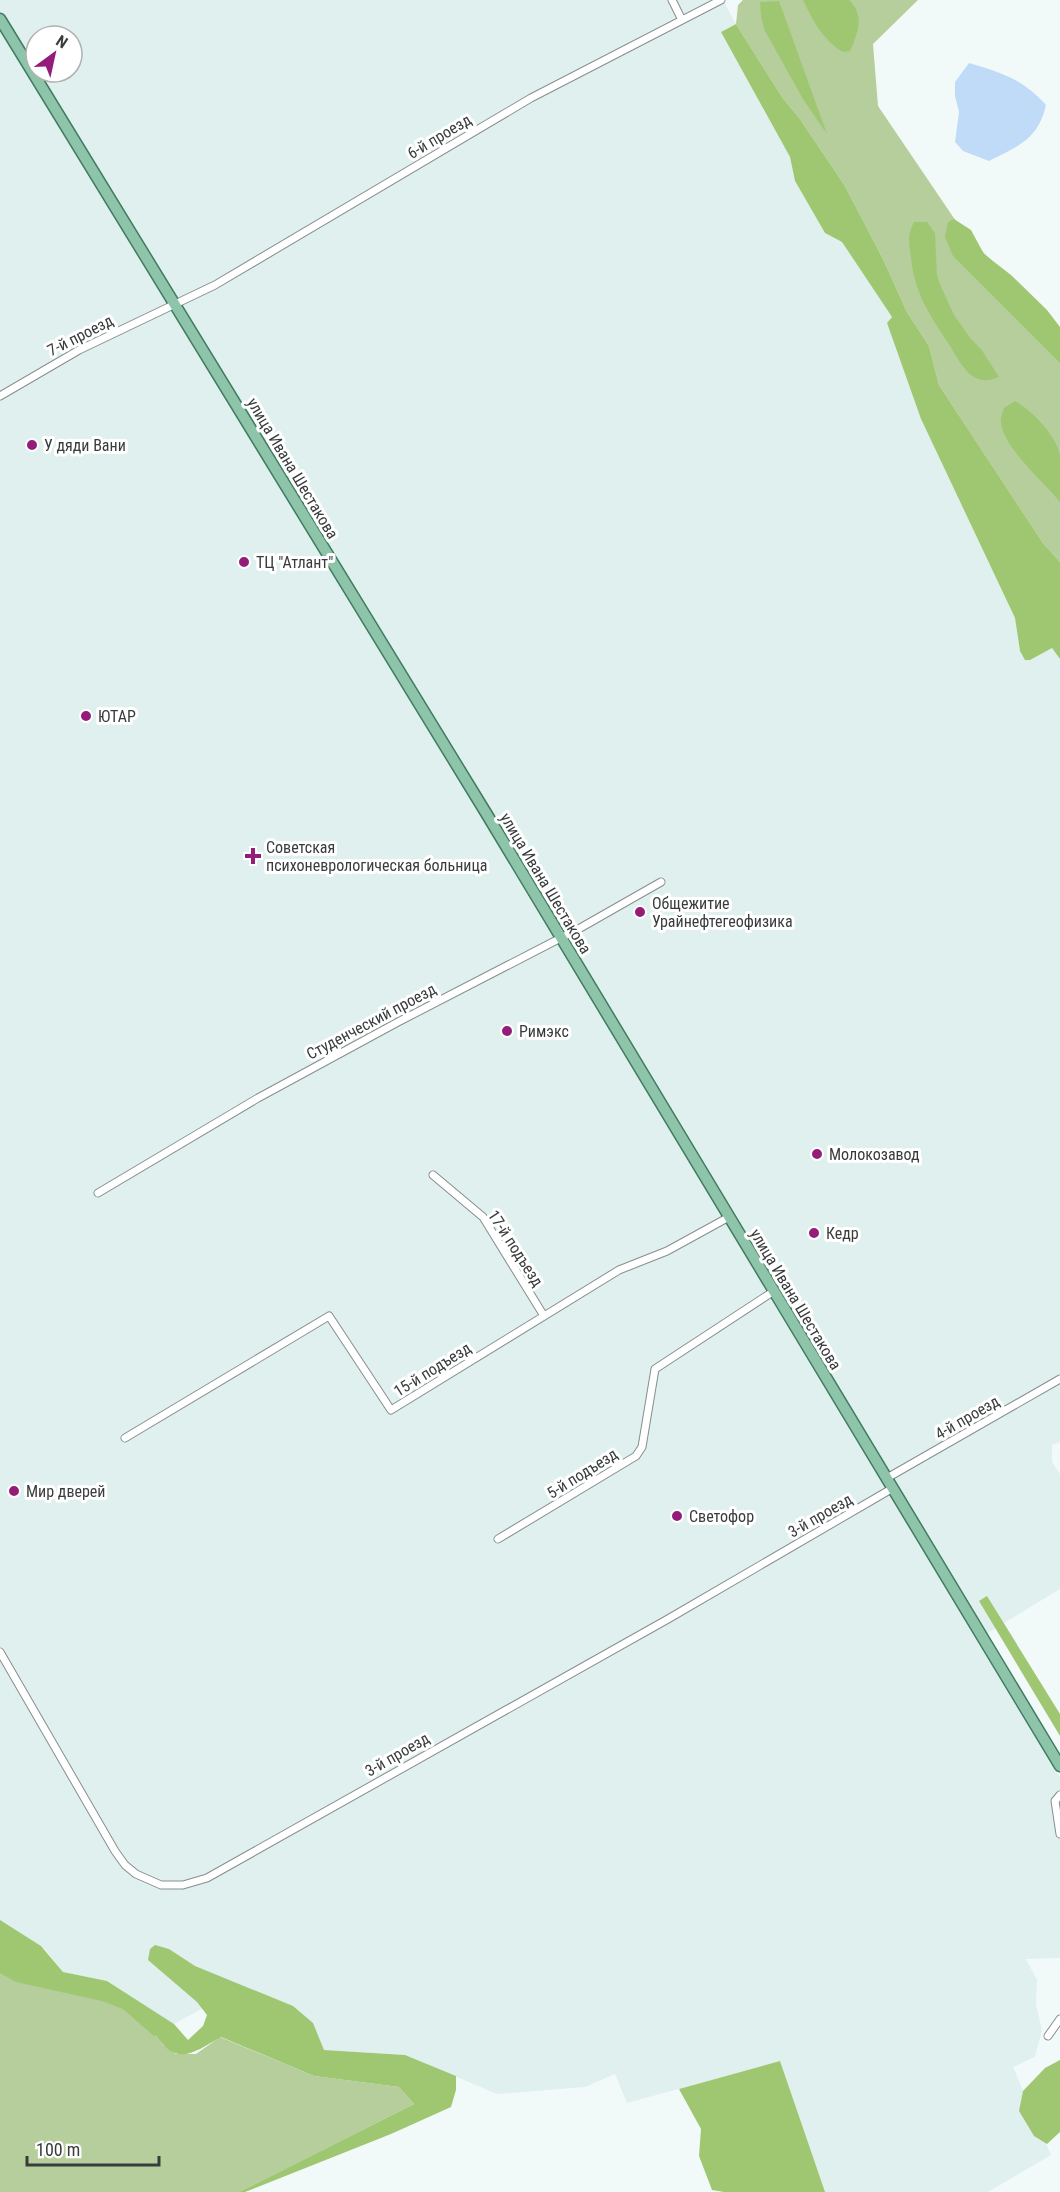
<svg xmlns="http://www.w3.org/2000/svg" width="1060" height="2192" font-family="'Roboto Condensed',sans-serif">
<rect width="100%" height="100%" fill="#f2faf9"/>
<path fill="#dff0ee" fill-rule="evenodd" d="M 0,0 L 723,0 L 736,24 L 721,32 L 790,157 L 795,181 L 825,233 L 842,242 L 892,317 L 887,323 L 921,419 L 1015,618 L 1020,651 L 1052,648 L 1060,659 L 1060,1442 L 1052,1445 L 1052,1462 L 1060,1474 L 1060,1589 L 978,1639 L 1060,1777 L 1060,1958 L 1026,1959 L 1037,1980 L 1036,2005 L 1042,2030 L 1035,2057 L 1013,2067 L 1051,2155 L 988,2192 L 824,2192 L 780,2061 L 627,2103 L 615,2074 L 585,2087 L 497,2094 L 405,2055 L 308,2049 L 243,1986 L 174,2024 L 107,1981 L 63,1972 L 45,1949 L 0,1921 ZM 36,36 L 72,36 L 72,72 L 36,72 Z"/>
<path fill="#b5ce9b" d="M 743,0 L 918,0 L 873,44 L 878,106 L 964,233 L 1004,273 L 1060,335 L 1060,562 L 1043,543 L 939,385 L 929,346 L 907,312 L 883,259 L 845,186 L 800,119 L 782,97 L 736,24 L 738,5 Z
M 0,1966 L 105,1994 L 150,2026 L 163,2045 L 176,2054 L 196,2054 L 220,2037 L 314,2076 L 399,2087 L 414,2104 L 239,2192 L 0,2192 Z"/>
<path fill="#9fc772" d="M 803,0 L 849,0 C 865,15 858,33 850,51 L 843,52 C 823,40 813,21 803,0 Z
M 779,1 L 827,134 L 803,99 L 764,29 L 761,16 L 760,2 Z
M 736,24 L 782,97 L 800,119 L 845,186 L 883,259 L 907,312 L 929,346 L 939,385 L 1043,543 L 1060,562 L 1060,659 L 1052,648 L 1030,660 L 1025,660 L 1020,651 L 1015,618 L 921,419 L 887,323 L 892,317 L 842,242 L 825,233 L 795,181 L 790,157 L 721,32 Z
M 954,219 L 971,230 L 984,254 L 1011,275 L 1047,310 L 1060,327 L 1060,363 L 953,256 L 945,237 L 948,222 Z
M 914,222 L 927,222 L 935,233 L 937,276 L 942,289 L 954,315 L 971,339 L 981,349 L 999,377 C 990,380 985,382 976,378 C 966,374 956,356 950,346 C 930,315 915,295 911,258 C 909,242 907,236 914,222 Z
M 1015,401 C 1032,411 1056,435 1060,455 C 1060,469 1060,488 1060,502 C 1044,482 1003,448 1001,422 C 1000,418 1003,412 1004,408 Z
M 987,1596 L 1060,1714 L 1060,1736 L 979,1601 Z
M 0,1920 L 41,1946 L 63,1972 L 107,1981 L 174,2024 L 188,2040 L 203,2026 L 207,2015 L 197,2002 L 148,1960 L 150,1949 L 155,1945 L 169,1949 L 195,1966 L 293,2006 L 313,2023 L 324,2050 L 405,2055 L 456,2076 L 456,2090 L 451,2107 L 391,2134 L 245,2192 L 239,2192 L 414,2104 L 399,2087 L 314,2076 L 221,2037 C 194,2052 177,2068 156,2035 L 154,2036 L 123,2009 L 102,2001 L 16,1982 L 0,1973 Z
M 1060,2060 L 1060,2132 L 1047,2144 L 1034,2136 L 1019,2111 L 1023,2091 L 1045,2068 Z
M 780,2061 L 825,2192 L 724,2192 L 712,2190 L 699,2156 L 701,2129 L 679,2089 Z"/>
<path fill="#c0dbf7" d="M 969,63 C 1000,72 1023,79 1046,105 C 1038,140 1018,146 989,161 L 963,151 L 955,142 L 959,112 L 955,96 L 955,82 Z"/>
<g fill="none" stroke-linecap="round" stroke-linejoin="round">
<g stroke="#878e8e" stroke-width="9">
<path id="minor" d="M 672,0 L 682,20
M 0,396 L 79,350 L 215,285 L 531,98 L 721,0
M 433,1175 L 483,1217 L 544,1316
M 98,1193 L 258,1098 L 398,1022 L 582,927 L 661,882
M 125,1438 L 329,1316 L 391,1410 L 619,1270 L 667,1251 L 729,1217
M 887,1478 L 1060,1379
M 498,1539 L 636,1456 L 642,1447 L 655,1369 L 774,1291
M 0,1652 L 115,1851 L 125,1865 L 136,1874 L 161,1885 L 183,1885 L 207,1878 L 668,1619 L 893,1488
M 1060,1795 L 1055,1801 L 1060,1834
M 1048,2036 L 1060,2019"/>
</g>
<g stroke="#407c5f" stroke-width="13">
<path id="primary" d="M 0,19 L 486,813 L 1060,1766"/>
</g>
<use href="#minor" stroke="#fff" stroke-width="7"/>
<use href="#primary" stroke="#8ec5aa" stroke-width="10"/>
</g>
<g fill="#941d79" stroke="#fff" stroke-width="2">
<circle cx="32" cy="445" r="6"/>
<circle cx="244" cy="562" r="6"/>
<circle cx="86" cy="716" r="6"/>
<path d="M250 847h6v6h6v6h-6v6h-6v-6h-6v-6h6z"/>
<circle cx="640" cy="912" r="6"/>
<circle cx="507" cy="1031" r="6"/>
<circle cx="817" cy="1154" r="6"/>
<circle cx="814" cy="1233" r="6"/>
<circle cx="14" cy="1491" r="6"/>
<circle cx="677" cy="1516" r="6"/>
</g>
<g text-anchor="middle" stroke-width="6" stroke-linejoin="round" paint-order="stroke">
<g font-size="16" fill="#393c3c" stroke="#fff">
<text transform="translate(439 136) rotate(-31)" y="6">6-й проезд</text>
<text transform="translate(80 335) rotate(-27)" y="6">7-й проезд</text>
<text transform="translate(293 468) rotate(59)" y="6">улица Ивана Шестакова</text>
<text transform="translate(546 883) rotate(59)" y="6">улица Ивана Шестакова</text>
<text transform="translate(371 1021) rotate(-28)" y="6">Студенческий проезд</text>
<text transform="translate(516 1248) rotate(57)" y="6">17-й подъезд</text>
<text transform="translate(796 1299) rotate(59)" y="6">улица Ивана Шестакова</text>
<text transform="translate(432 1369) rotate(-32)" y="6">15-й подъезд</text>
<text transform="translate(967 1417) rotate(-30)" y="6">4-й проезд</text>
<text transform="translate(582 1473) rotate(-32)" y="6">5-й подъезд</text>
<text transform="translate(820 1515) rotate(-30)" y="6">3-й проезд</text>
<text transform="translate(397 1754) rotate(-30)" y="6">3-й проезд</text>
</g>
<g font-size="16" fill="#393c3c" stroke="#fff" text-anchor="start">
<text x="44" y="451">У дяди Вани</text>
<text x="256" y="568">ТЦ "Атлант"</text>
<text x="98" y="722">ЮТАР</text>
<text x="266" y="853">Советская<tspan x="266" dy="18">психоневрологическая больница</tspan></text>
<text x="652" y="909">Общежитие<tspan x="652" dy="18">Урайнефтегеофизика</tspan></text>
<text x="519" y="1037">Римэкс</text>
<text x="829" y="1160">Молокозавод</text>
<text x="826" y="1239">Кедр</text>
<text x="26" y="1497">Мир дверей</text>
<text x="689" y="1522">Светофор</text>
</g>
</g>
<g transform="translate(54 54) rotate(33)"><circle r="28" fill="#ffffff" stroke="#b0b1b1" stroke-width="1.5"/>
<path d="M0-4.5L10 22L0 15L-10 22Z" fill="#941d79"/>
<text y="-9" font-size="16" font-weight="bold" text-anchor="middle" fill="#393c3c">N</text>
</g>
<path d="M27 2156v9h132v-9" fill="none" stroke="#393c3c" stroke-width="3"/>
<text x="36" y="2156" font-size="18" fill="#393c3c" stroke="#ffffff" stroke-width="4.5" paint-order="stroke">100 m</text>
</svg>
